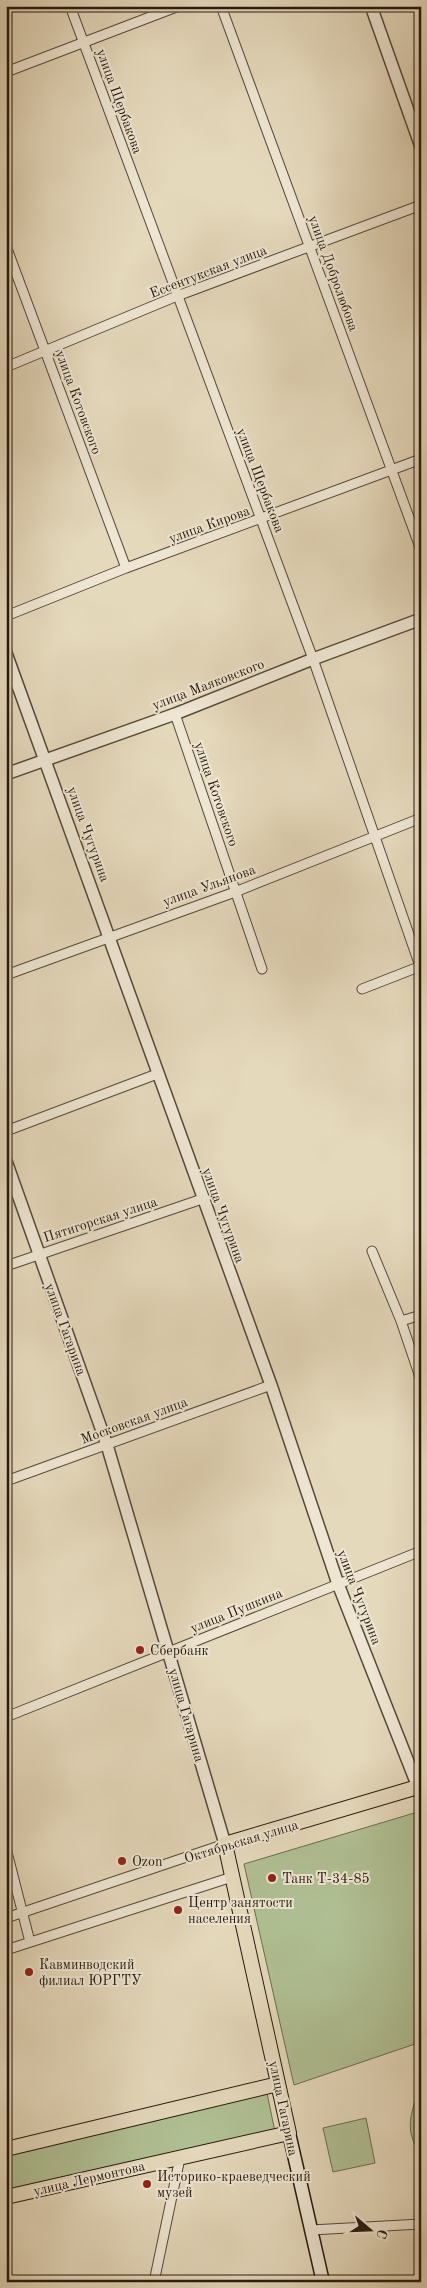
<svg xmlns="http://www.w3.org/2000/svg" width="427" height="2288" font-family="'Old Standard TT',serif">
<rect width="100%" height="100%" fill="#e5d9bc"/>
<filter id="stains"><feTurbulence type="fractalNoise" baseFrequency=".004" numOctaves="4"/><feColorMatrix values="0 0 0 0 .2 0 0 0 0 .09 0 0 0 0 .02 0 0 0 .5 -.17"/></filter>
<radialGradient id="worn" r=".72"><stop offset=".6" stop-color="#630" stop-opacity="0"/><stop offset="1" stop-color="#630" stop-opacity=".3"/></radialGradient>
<path fill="#b0c094" stroke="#6b6c50" d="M 421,1811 L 421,2042 L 294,2085 L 244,1864 Z
M 421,2086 L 421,2154 C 403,2131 411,2111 421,2086 Z
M 267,2093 L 275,2132 L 6,2192 L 6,2156 Z
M 366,2118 L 375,2163 L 333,2172 L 323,2128 Z"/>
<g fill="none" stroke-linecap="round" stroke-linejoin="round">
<g stroke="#564938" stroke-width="11">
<path id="minor" d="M 70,6 L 313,659 L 420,966
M 221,6 L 421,550
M 6,72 L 179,6
M 6,246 L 126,568
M 6,367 L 177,296 L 421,205
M 6,616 L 126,568 L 421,459
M 175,714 L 262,969
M 6,975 L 235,892 L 421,818
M 362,989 L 421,966
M 6,1131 L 157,1074
M 372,1251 L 401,1321 L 421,1380
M 6,1266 L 202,1199
M 401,1321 L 421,1315
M 6,1481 L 271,1385
M 6,1717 L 421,1551
M 6,1848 L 30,1942
M 6,1918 L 225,1844
M 6,1950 L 232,1877
M 311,2230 L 421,2224
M 154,2282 L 180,2158"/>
</g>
<g stroke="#564938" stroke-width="14">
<path id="tertiary" d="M 371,6 L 421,147
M 6,653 L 271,1385 L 338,1584 L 418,1787
M 6,774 L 175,714 L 313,659 L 421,619
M 6,1161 L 107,1445 L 225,1844"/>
</g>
<g stroke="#26190c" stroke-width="15">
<path id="secondary" d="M 289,2133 L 323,2282"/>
</g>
<g stroke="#26190c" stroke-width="16">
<path id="primary" d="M 6,2149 L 278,2084
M 6,2197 L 289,2133 L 225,1844 L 421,1786"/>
</g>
<use href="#minor" stroke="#eee6d3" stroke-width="9"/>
<use href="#tertiary" stroke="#eee6d3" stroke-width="11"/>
<use href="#secondary" stroke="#eee6d3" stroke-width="12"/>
<use href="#primary" stroke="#e5d9bc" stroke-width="14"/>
</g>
<g fill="#8f2418" stroke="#eee6d3" stroke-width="2">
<circle cx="140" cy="1650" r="5"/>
<circle cx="122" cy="1861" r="5"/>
<circle cx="272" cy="1878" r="5"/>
<circle cx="178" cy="1910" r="5"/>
<circle cx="29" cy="1972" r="5"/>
<circle cx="147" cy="2184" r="5"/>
</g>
<g text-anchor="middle" stroke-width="4" stroke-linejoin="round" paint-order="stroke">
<g font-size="14" fill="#26190c" stroke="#eee6d3">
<text transform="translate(120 101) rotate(70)" y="5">улица Щербакова</text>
<text transform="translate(208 271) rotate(-21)" y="5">Ессентукская улица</text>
<text transform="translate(334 273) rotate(70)" y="5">улица Добролюбова</text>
<text transform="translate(79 402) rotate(70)" y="5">улица Котовского</text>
<text transform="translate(261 480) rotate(69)" y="5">улица Щербакова</text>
<text transform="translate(209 524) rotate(-20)" y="5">улица Кирова</text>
<text transform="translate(208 684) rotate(-21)" y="5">улица Маяковского</text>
<text transform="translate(217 794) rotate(71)" y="5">улица Котовского</text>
<text transform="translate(89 834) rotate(70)" y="5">улица Чугурина</text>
<text transform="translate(209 885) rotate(-20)" y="5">улица Ульянова</text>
<text transform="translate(224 1215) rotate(70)" y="5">улица Чугурина</text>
<text transform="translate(100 1219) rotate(-18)" y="5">Пятигорская улица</text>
<text transform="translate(66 1329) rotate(70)" y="5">улица Гагарина</text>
<text transform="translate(134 1420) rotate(-20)" y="5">Московская улица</text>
<text transform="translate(360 1597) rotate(69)" y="5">улица Чугурина</text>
<text transform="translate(236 1610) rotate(-22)" y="5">улица Пушкина</text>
<text transform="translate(187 1715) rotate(74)" y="5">улица Гагарина</text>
<text transform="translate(241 1841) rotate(-17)" y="5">Октябрьская улица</text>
<text transform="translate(284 2108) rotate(78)" y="5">улица Гагарина</text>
<text transform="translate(89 2178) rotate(-13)" y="5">улица Лермонтова</text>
</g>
<g font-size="14" fill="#26190c" stroke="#eee6d3" text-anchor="start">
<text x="150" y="1655">Сбербанк</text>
<text x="132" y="1866">Ozon</text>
<text x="282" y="1883">Танк Т-34-85</text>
<text x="188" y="1907">Центр занятости<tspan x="188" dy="16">населения</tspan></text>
<text x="39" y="1969">Кавминводский<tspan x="39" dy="16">филиал ЮРГТУ</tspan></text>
<text x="157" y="2181">Историко-краеведческий<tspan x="157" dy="16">музей</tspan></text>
</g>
</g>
<rect width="427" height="2288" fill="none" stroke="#e5d9bc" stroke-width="25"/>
<rect x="8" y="8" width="412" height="2273" fill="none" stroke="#26190c" stroke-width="2.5"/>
<rect x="12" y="12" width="402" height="2263" fill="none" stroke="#26190c"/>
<g transform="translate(370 2230) rotate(109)" stroke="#eee6d3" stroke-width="4" paint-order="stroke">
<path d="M0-4L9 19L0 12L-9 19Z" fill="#26190c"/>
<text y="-8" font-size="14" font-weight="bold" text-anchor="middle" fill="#26190c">С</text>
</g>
<rect width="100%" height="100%" filter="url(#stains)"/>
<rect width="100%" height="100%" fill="url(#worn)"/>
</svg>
